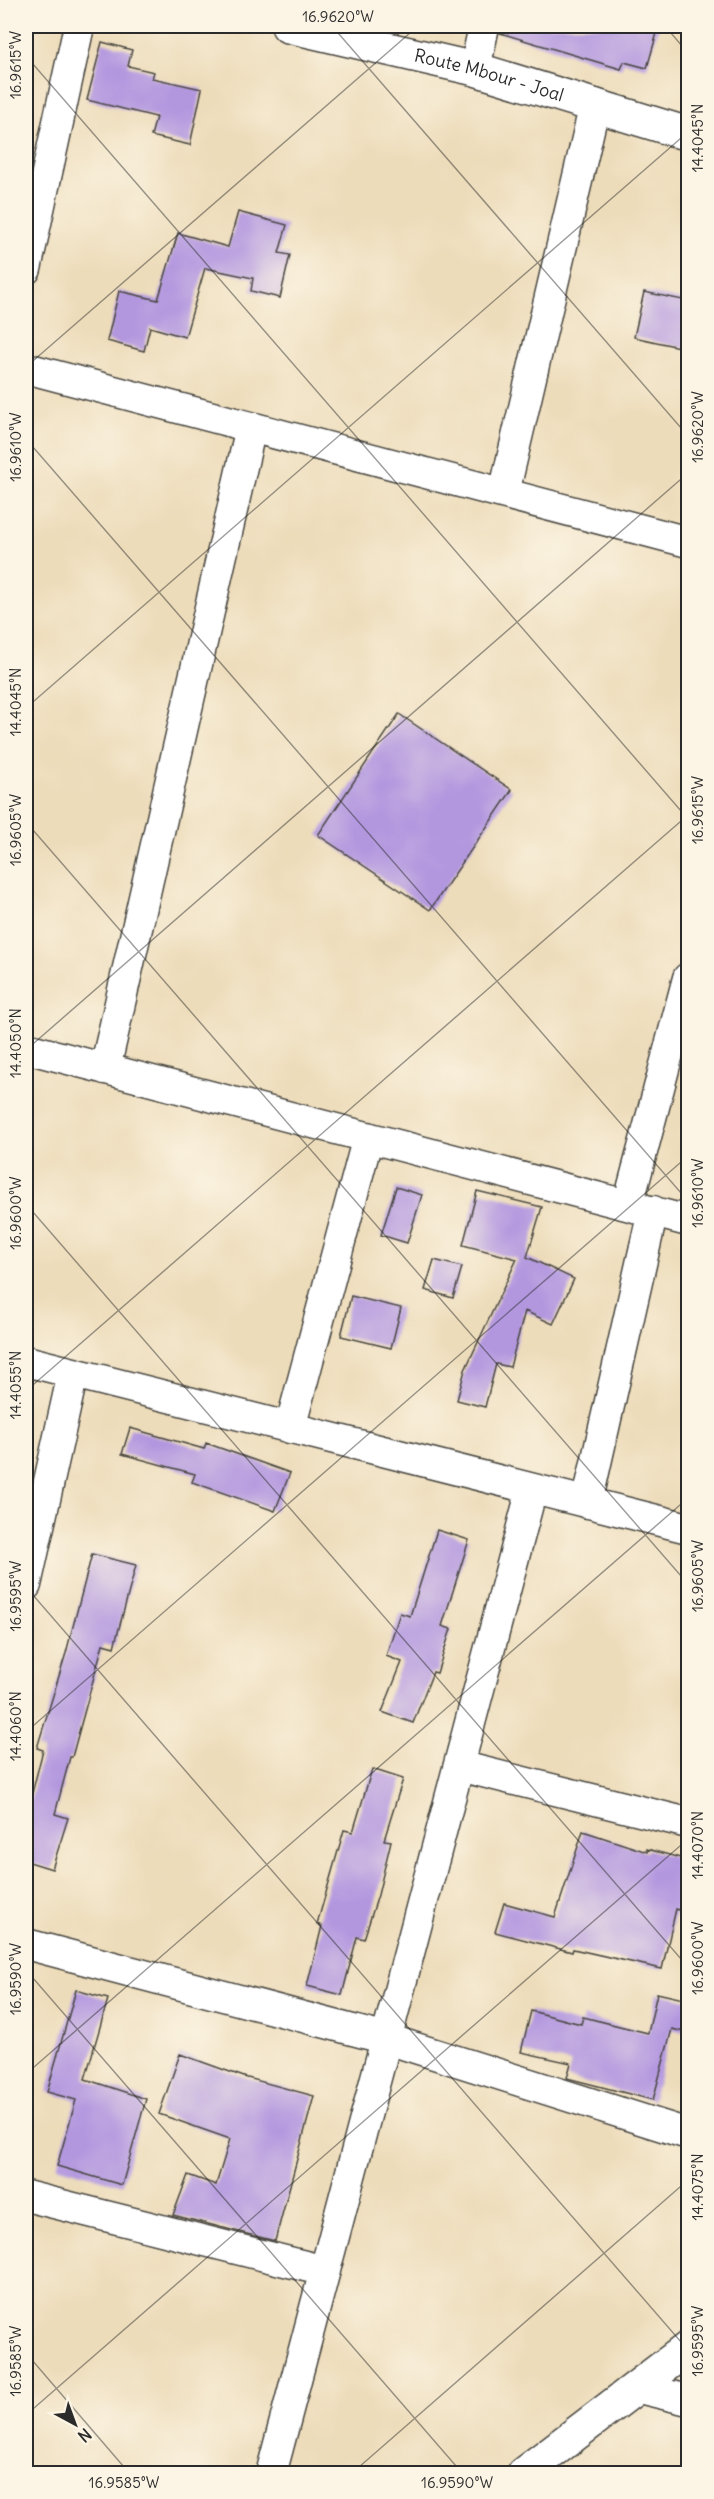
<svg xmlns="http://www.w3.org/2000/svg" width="714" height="2499" font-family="Delius,sans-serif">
<rect width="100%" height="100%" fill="#fcf5e5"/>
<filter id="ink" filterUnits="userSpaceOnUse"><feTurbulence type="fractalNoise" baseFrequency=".0167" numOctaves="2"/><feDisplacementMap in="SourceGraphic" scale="12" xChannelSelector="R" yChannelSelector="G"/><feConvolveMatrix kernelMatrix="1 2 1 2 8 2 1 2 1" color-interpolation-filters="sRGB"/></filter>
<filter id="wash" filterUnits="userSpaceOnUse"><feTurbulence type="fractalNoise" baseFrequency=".008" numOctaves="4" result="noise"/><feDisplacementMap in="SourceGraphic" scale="24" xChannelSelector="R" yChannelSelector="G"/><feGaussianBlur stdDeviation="1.35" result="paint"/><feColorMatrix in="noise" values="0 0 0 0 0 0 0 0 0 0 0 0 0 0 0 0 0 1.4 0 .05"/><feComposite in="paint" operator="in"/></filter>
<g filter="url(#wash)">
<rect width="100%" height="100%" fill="#eddcba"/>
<g id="blocks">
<path fill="#b297df" d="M 501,26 L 659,26 L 647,68 L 624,62 L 621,69 L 500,33 Z
M 102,42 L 132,50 L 128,66 L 154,72 L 152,78 L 202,89 L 190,145 L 151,136 L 156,117 L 87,100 Z
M 238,212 L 287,225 L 279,253 L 290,255 L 280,298 L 251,291 L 253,278 L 205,268 L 185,337 L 150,327 L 144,351 L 107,341 L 119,291 L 158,300 L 178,233 L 228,247 Z
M 644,292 L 688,301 L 688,349 L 634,337 Z
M 399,714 L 512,790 L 430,910 L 318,835 Z
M 396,1187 L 422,1195 L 407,1243 L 381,1235 Z
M 477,1191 L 542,1207 L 527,1257 L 574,1279 L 553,1324 L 525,1311 L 510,1367 L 496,1364 L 485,1407 L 457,1400 L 465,1370 L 517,1259 L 463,1245 Z
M 434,1260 L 462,1267 L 453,1298 L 425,1290 Z
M 351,1296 L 401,1308 L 391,1348 L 341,1336 Z
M 130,1428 L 204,1449 L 206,1443 L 290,1473 L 275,1511 L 192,1482 L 195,1474 L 122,1454 Z
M 437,1530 L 469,1540 L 442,1626 L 451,1629 L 437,1673 L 433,1672 L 413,1723 L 382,1712 L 402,1662 L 386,1656 L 400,1613 L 410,1616 Z
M 92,1554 L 136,1565 L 114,1647 L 103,1644 L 72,1757 L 70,1757 L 55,1814 L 68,1818 L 52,1869 L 26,1861 L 26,1817 L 43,1750 L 37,1748 L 66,1653 Z
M 372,1769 L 403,1779 L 384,1840 L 391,1841 L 378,1895 L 364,1939 L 357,1937 L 342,1995 L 307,1986 L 322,1926 L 317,1924 L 344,1830 L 353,1832 Z
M 583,1831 L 647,1852 L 647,1849 L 688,1860 L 688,1876 L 679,1910 L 676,1909 L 662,1969 L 573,1949 L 572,1952 L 495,1932 L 504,1903 L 555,1917 Z
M 76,1990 L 108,1999 L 85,2079 L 146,2099 L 122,2185 L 57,2166 L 76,2100 L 47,2092 Z
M 657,1993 L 688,2000 L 688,2033 L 672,2029 L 653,2100 L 567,2078 L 571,2063 L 521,2052 L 531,2011 L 581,2024 L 583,2017 L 648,2033 Z
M 180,2054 L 244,2077 L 314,2096 L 275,2241 L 173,2215 L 188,2175 L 216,2185 L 230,2139 L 159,2114 Z"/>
</g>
</g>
<g filter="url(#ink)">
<use href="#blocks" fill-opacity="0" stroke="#484640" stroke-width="1.5"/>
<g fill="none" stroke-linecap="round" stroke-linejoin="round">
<g stroke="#484640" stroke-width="33">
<path id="minor" d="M 475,69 L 484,26
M 26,269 L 79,26
M 26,368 L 688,542
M 504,493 L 595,104
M 26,1048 L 688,1221
M 105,1069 L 251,427
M 628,1205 L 688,978
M 26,1361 L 688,1528
M 290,1428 L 368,1137
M 587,1503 L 653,1211
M 26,1585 L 73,1373
M 459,1766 L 688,1823
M 26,1944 L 387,2039 L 688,2134
M 26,2196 L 325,2271
M 639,2388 L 688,2400
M 271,2474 L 532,1489"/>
</g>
<g stroke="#484640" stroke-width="36">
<path id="tertiary" d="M 523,2474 L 688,2348"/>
</g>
<g stroke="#484640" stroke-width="36">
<g id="secondary">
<path id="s1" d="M 288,26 L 475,69 L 688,134"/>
</g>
</g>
<use href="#minor" stroke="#fff" stroke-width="30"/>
<use href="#tertiary" stroke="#fff" stroke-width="33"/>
<use href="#secondary" stroke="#fff" stroke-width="33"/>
</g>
</g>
<path fill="none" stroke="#2b2b2b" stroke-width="1.5" stroke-opacity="0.45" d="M 332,26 L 688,436M 665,26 L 688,53M 26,56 L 688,819M 26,367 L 418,26M 26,439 L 688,1201M 26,708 L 688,132M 26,822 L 688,1584M 26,1050 L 688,473M 26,1204 L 688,1967M 26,1391 L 688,815M 26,1587 L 688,2350M 26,1732 L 688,1156M 26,1970 L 463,2474M 26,2074 L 688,1498M 26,2353 L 130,2474M 26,2415 L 688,1839M 351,2474 L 688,2180"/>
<g text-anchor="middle" stroke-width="6" stroke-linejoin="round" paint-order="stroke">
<g font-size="18" fill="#2b2b2b" stroke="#fcf5e5">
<text dy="6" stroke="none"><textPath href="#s1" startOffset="207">Route Mbour - Joal</textPath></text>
</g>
</g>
<rect width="714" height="2499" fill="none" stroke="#fcf5e5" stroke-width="66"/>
<g transform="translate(75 2424) rotate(139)" stroke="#fcf5e5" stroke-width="4.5" paint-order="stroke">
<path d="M0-4.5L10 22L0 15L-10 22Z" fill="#2b2b2b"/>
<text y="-9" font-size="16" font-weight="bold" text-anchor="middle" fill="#2b2b2b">N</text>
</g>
<rect x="33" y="33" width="648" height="2433" fill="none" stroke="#2b2b2b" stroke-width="2"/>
<g font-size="15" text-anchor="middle" fill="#2b2b2b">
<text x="338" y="22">16.9620°W</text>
<text transform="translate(16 65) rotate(-90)" y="5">16.9615°W</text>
<text transform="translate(698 138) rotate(-90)" y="5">14.4045°N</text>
<text transform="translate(698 427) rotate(-90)" y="5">16.9620°W</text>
<text transform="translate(16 447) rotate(-90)" y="5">16.9610°W</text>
<text transform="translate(16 702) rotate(-90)" y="5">14.4045°N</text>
<text transform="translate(698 810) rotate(-90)" y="5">16.9615°W</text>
<text transform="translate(16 830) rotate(-90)" y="5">16.9605°W</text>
<text transform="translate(16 1043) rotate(-90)" y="5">14.4050°N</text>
<text transform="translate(698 1193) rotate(-90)" y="5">16.9610°W</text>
<text transform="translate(16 1213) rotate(-90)" y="5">16.9600°W</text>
<text transform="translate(16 1385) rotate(-90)" y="5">14.4055°N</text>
<text transform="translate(698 1576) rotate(-90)" y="5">16.9605°W</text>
<text transform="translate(16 1596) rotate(-90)" y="5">16.9595°W</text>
<text transform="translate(16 1726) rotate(-90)" y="5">14.4060°N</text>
<text transform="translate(698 1845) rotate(-90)" y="5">14.4070°N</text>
<text transform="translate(698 1958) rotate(-90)" y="5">16.9600°W</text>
<text transform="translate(16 1979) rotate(-90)" y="5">16.9590°W</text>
<text transform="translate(698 2187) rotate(-90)" y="5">14.4075°N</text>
<text transform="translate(698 2341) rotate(-90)" y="5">16.9595°W</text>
<text transform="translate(16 2361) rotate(-90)" y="5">16.9585°W</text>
<text x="124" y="2488">16.9585°W</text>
<text x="457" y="2488">16.9590°W</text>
</g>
</svg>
